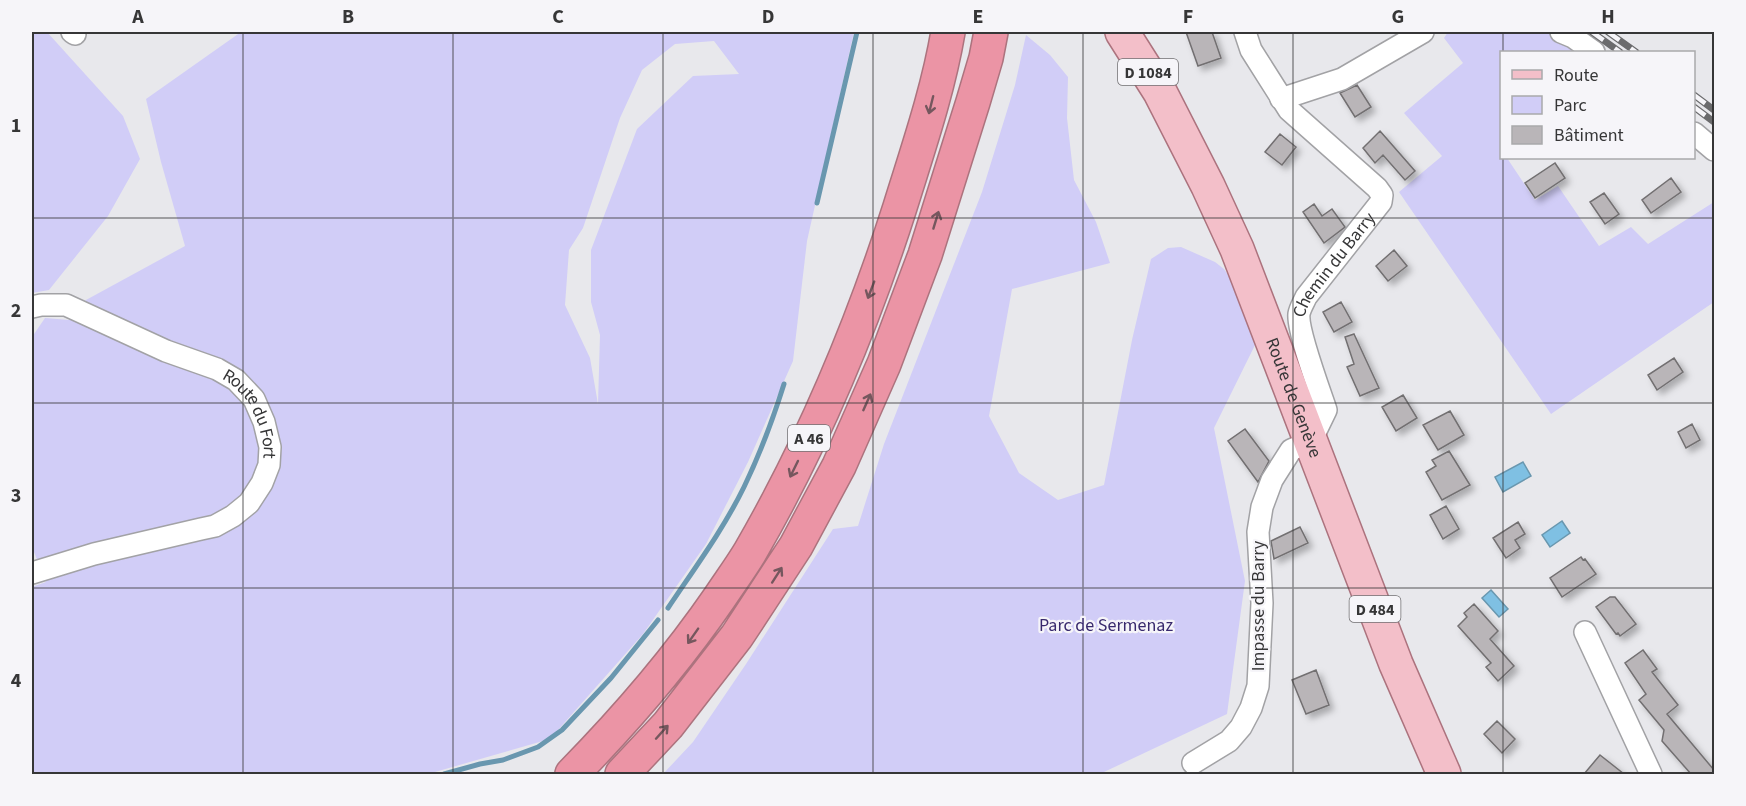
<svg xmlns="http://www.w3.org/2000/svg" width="1746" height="806" font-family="'Source Sans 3',sans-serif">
<defs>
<filter id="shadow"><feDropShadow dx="4.5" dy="4.5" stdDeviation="3" flood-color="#0004"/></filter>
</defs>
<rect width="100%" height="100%" fill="#e8e8ec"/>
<path fill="#d1cdf7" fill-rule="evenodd" d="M 32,32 L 47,32 L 123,116 L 140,159 L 108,216 L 49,290 L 32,293 Z
M 241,32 L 854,32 L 807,241 L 793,361 L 748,462 L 706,544 L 643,634 L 550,739 L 428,774 L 32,774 L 32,587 L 46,582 L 32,547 L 32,337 L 45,318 L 69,320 L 86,300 L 185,246 L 161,162 L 146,99 ZM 714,41 L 739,74 L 693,76 L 637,129 L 591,250 L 591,302 L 600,335 L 598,404 L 590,358 L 565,305 L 569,250 L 583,228 L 620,118 L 642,70 L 675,44 Z
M 1448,32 L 1547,32 L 1575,44 L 1586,52 L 1502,52 L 1502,158 L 1507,158 L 1535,200 L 1558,186 L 1599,246 L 1631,227 L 1648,244 L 1714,202 L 1714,302 L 1551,414 L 1399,192 L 1442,156 L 1404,113 L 1463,63 L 1444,38 Z
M 1026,35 L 1050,55 L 1068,77 L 1067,118 L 1074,180 L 1096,222 L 1110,263 L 1012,289 L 989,416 L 1019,473 L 1058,500 L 1104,485 L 1132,340 L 1151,259 L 1168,248 L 1181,247 L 1215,262 L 1224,269 L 1230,278 L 1256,343 L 1214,428 L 1245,581 L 1227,714 L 1104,772 L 1103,774 L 663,774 L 693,742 L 746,664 L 833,529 L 858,526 L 884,444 L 982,192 L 1015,85 Z"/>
<path fill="#7fc0e3" stroke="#6997af" stroke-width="1.5" d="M 1523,462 L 1531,476 L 1503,492 L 1495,477 Z
M 1562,521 L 1570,533 L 1550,547 L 1542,535 Z
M 1491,590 L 1508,609 L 1499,617 L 1482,598 Z"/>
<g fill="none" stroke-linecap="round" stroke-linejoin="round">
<path stroke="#6997af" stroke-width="5" d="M 817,203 L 857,32
M 668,608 C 694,569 723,530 744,487 C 760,454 773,419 784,384
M 444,774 L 480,764 L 503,760 L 538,747 L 562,730 L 611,678 L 658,620"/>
</g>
<path fill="#b9b5b8" stroke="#726f71" stroke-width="1.5" filter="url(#shadow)" d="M 1186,32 L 1212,32 L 1221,58 L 1198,66 Z
M 1357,85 L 1371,107 L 1355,117 L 1340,93 Z
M 1380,131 L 1415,171 L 1405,180 L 1383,155 L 1375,163 L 1363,148 Z
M 1280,134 L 1296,147 L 1282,165 L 1265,152 Z
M 1555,163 L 1565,178 L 1535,198 L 1525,183 Z
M 1671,178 L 1681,192 L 1651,213 L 1642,200 Z
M 1604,193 L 1619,214 L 1605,224 L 1590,202 Z
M 1314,204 L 1322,216 L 1332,209 L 1345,227 L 1324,243 L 1303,212 Z
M 1394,250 L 1407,266 L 1388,281 L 1376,266 Z
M 1341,302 L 1352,322 L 1334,332 L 1323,312 Z
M 1354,334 L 1379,388 L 1360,396 L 1347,367 L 1354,364 L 1345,337 Z
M 1674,358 L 1683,372 L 1657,390 L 1648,375 Z
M 1403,395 L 1417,418 L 1396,431 L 1382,407 Z
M 1450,411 L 1464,435 L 1438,450 L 1423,425 Z
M 1692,424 L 1700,440 L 1686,448 L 1678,432 Z
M 1245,429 L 1269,461 L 1258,482 L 1228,441 Z
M 1449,451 L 1470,485 L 1442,500 L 1426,472 L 1436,466 L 1432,460 Z
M 1446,506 L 1459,529 L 1443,539 L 1430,515 Z
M 1518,522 L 1525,534 L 1515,540 L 1520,548 L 1506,558 L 1493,538 Z
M 1300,527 L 1308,543 L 1274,559 L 1271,541 Z
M 1581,557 L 1583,560 L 1585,559 L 1596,574 L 1562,597 L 1550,578 Z
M 1610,597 L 1615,597 L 1636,624 L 1620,636 L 1618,633 L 1616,634 L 1596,607 Z
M 1474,604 L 1498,631 L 1490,639 L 1514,666 L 1498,681 L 1486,667 L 1491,663 L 1458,626 L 1467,617 L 1464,613 Z
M 1643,650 L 1657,669 L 1652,672 L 1678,705 L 1667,714 L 1714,770 L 1714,774 L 1691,774 L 1662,741 L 1664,730 L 1639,700 L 1646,694 L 1625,663 Z
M 1316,670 L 1329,705 L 1306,714 L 1292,680 Z
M 1497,721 L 1515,739 L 1502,753 L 1484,734 Z
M 1600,755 L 1624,774 L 1584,774 Z"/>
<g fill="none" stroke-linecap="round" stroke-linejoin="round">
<g stroke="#a2a2a5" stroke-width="24">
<g id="street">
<path d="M 72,32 L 75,34"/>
<path d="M 1561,32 L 1573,37 L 1594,52"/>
<path d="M 1281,99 L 1342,79 L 1423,32"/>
<path d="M 1694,133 L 1714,150"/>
<path id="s1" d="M 32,307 L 41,305 L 66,305 L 166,351 L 217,369 L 236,380 L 254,399 L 264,422 L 270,447 L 269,465 L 262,483 L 249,503 L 233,516 L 215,526 L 201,529 L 94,554 L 32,573"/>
<path d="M 1585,632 L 1651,774"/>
<path id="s2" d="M 1193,763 L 1229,741 L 1241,727 L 1251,708 L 1258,686 L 1262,603 L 1258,532 L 1262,507 L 1272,480 L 1291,450 L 1311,441 L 1326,410 C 1320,392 1297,330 1299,314 C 1300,308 1304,302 1306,297 L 1381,202 L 1382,195 L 1377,188 L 1289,110 L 1251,50 L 1245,32"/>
</g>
</g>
<g stroke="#ac737e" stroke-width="36">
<g id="primary">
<path id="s3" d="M 1122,32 L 1160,92 L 1208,186 L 1237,249 L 1396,664 L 1444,774"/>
</g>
</g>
<g stroke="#ac737e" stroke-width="36">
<path id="highway" d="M 572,774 C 626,719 676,661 720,597 C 730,582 741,567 750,552 C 813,443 862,326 900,207 C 918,149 938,91 948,32
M 622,774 L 668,725 L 737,636 L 796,546 L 839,466 L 884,364 L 925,255 L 973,102 L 986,58 L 991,32"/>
</g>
<use href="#street" stroke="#fff" stroke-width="21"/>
<use href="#primary" stroke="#f3bfc9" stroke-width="33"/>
<use href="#highway" stroke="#eb94a5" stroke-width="33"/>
<g stroke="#6b6b6d" stroke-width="7">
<path id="rail" d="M 1592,32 L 1620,52
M 1608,32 L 1636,52
M 1694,95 L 1714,110
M 1694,107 L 1714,122"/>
</g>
<use href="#rail" stroke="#f6f5f9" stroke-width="4.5" stroke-dasharray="14" stroke-linecap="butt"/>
</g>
<defs><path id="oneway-shaft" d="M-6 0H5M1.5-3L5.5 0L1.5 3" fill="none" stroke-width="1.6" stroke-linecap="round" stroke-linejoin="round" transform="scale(1.5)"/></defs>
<g stroke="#75575e">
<use href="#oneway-shaft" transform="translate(931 105) rotate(104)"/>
<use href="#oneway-shaft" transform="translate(936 220) rotate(-73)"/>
<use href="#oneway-shaft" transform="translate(871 290) rotate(111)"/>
<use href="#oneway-shaft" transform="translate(867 402) rotate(-66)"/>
<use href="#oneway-shaft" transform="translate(794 469) rotate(116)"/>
<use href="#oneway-shaft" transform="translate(777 575) rotate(-57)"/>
<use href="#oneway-shaft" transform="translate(693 636) rotate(125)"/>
<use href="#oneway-shaft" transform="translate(662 732) rotate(-48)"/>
</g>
<path fill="none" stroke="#363637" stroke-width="1.5" stroke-opacity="0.55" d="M 243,32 L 243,774M 453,32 L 453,774M 663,32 L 663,774M 873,32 L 873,774M 1083,32 L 1083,774M 1293,32 L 1293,774M 1503,32 L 1503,52M 1503,158 L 1503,774M 32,218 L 1714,218M 32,403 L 1714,403M 32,588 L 1714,588"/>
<g text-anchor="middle" stroke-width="4.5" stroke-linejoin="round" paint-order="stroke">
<g fill="#f6f5f9" stroke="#706f71" stroke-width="1.5">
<rect x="1118" y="59" width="60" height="26" rx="4.5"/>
<rect x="788" y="425" width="42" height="26" rx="4.5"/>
<rect x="1349.5" y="596" width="51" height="26" rx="4.5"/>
</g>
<g font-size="16" font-weight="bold" fill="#363637">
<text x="1148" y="78">D 1084</text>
<text x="809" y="444">A 46</text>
<text x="1375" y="615">D 484</text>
</g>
<g font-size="18" fill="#363637" stroke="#f6f5f9">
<text dy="6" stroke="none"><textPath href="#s2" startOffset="566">Chemin du Barry</textPath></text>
<text dy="6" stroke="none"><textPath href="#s3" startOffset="405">Route de Genève</textPath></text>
<text dy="6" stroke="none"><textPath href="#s1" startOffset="258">Route du Fort</textPath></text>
<text transform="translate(1258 606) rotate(-90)" y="6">Impasse du Barry</text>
</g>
<g font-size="18" fill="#38296d" stroke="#f6f5f9">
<text x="1106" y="631">Parc de Sermenaz</text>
</g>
</g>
<rect width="1746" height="806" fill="none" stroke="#f6f5f9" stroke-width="66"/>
<rect x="1500" y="51" width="195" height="108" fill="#f6f5f9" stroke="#a9a9ab" stroke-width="1.5"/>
<rect x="1512" y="70" width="30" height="9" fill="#f3bfc9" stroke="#a9a9ab" stroke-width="1.5"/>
<text x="1554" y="81" font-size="18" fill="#363637">Route</text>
<rect x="1512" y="96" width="30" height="18" fill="#d1cdf7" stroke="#a9a9ab" stroke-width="1.5"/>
<text x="1554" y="111" font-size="18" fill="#363637">Parc</text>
<rect x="1512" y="126" width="30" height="18" fill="#b9b5b8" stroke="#a9a9ab" stroke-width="1.5"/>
<text x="1554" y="141" font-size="18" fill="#363637">Bâtiment</text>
<rect x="33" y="33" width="1680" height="740" fill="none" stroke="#363637" stroke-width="2"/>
<g font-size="20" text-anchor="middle" font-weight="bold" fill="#363637">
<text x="138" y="23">A</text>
<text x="348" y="23">B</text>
<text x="558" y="23">C</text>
<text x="768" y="23">D</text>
<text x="978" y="23">E</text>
<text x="1188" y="23">F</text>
<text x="1398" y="23">G</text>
<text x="1608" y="23">H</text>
<text x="16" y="132">1</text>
<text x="16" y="317">2</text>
<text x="16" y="502">3</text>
<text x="16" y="687">4</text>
</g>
</svg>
